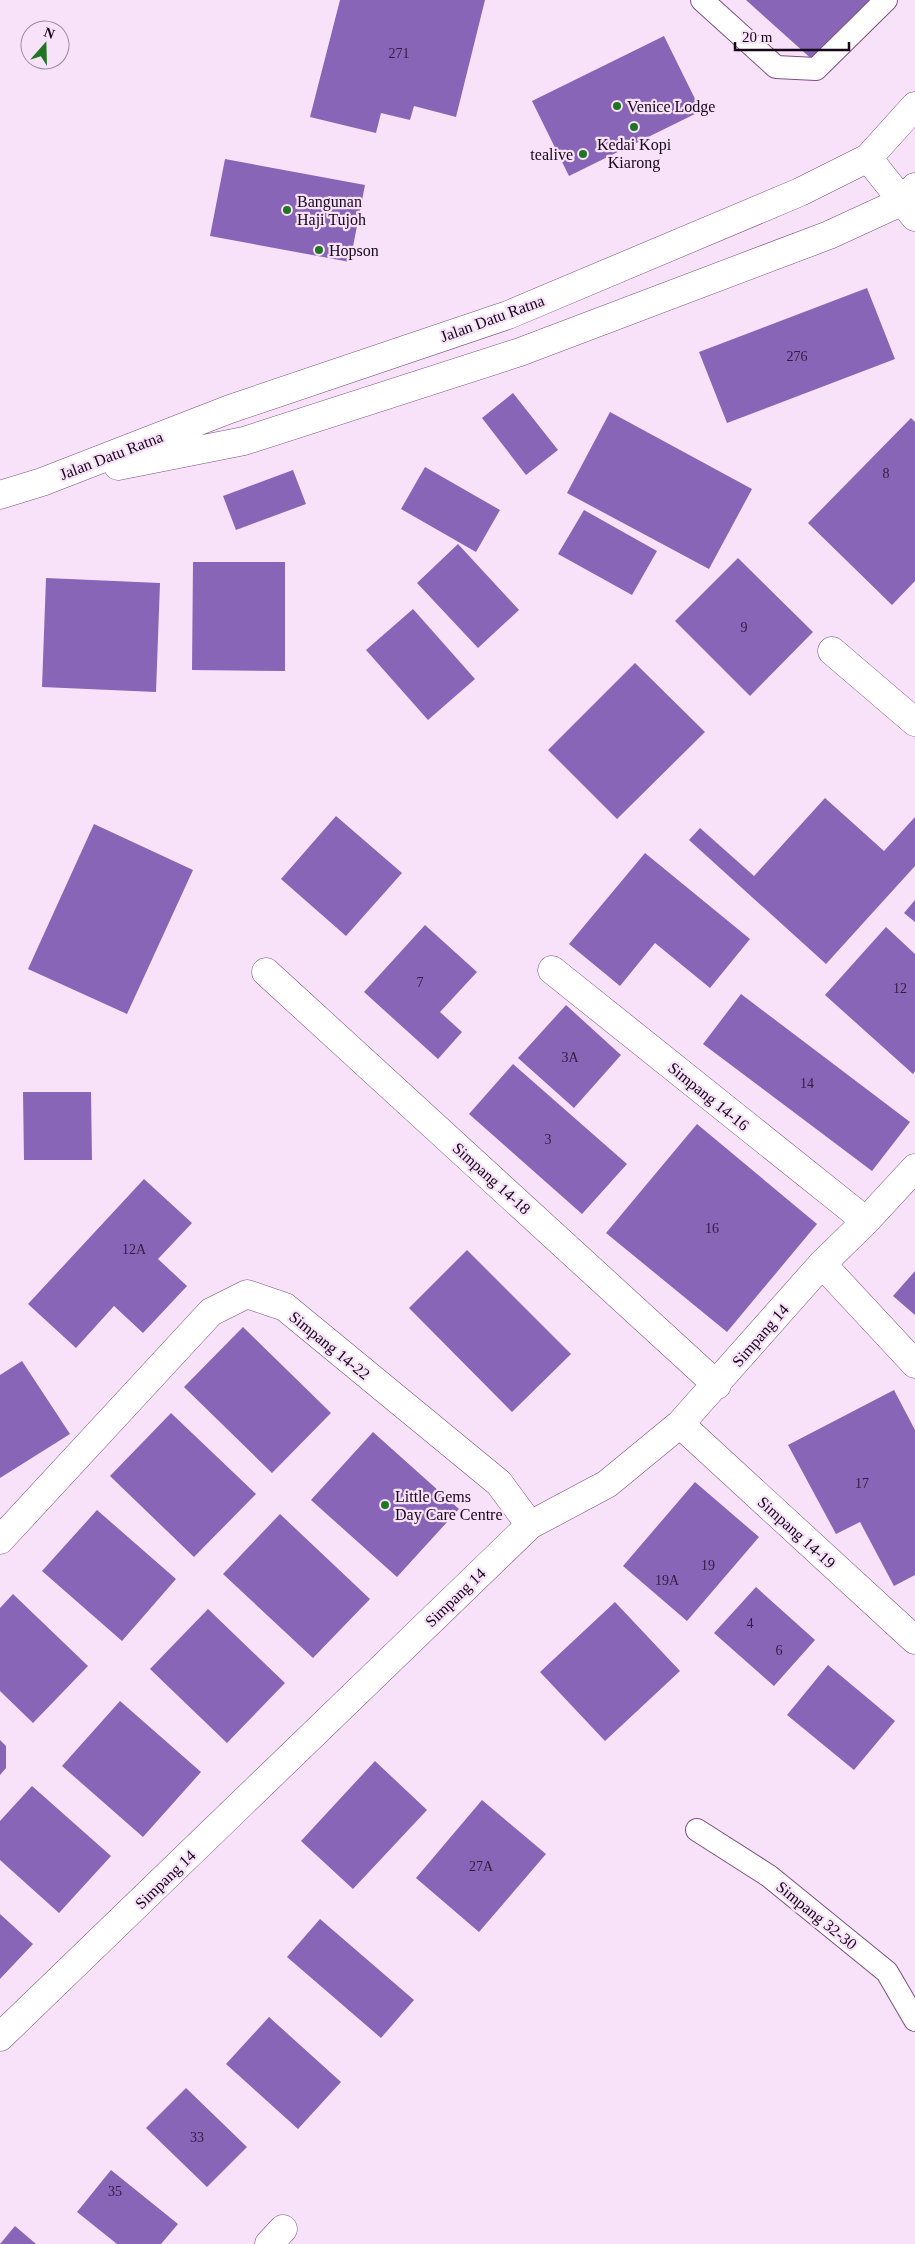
<svg xmlns="http://www.w3.org/2000/svg" width="915" height="2244" font-family="Georgia,serif">
<rect width="100%" height="100%" fill="#f8e2fa"/>
<path fill="#8865b6" d="M 340,0 L 485,0 L 456,117 L 414,106 L 410,120 L 381,113 L 376,133 L 310,117 Z
M 746,0 L 870,0 L 815,62 Z
M 664,36 L 701,111 L 569,176 L 532,101 Z
M 225,159 L 365,185 L 350,262 L 210,236 Z
M 867,288 L 895,359 L 727,423 L 699,352 Z
M 513,393 L 558,450 L 526,475 L 482,418 Z
M 610,412 L 752,489 L 709,569 L 567,493 Z
M 911,418 L 915,422 L 915,581 L 892,605 L 808,523 Z
M 425,467 L 500,510 L 476,552 L 401,509 Z
M 293,470 L 306,504 L 236,530 L 223,496 Z
M 584,510 L 657,551 L 632,595 L 558,554 Z
M 458,544 L 519,610 L 478,648 L 417,583 Z
M 738,558 L 813,632 L 750,696 L 675,621 Z
M 193,562 L 285,562 L 285,671 L 192,670 Z
M 46,578 L 160,583 L 156,692 L 42,687 Z
M 413,609 L 475,679 L 428,720 L 366,650 Z
M 635,663 L 705,732 L 617,819 L 548,750 Z
M 825,798 L 884,851 L 915,817 L 915,866 L 826,964 L 689,840 L 700,828 L 754,876 Z
M 336,816 L 402,873 L 346,936 L 281,879 Z
M 94,824 L 193,870 L 127,1014 L 28,969 Z
M 645,853 L 750,939 L 710,988 L 655,943 L 620,986 L 569,944 Z
M 915,900 L 915,922 L 904,913 Z
M 425,925 L 477,972 L 440,1012 L 462,1032 L 438,1059 L 364,992 Z
M 886,927 L 915,954 L 915,1071 L 913,1074 L 825,995 Z
M 741,994 L 910,1122 L 872,1171 L 703,1044 Z
M 566,1005 L 621,1055 L 574,1108 L 518,1058 Z
M 513,1064 L 627,1164 L 582,1214 L 469,1114 Z
M 23,1092 L 91,1092 L 92,1160 L 24,1160 Z
M 697,1124 L 817,1224 L 727,1332 L 606,1233 Z
M 144,1179 L 192,1223 L 158,1259 L 187,1286 L 143,1333 L 114,1306 L 76,1348 L 28,1304 Z
M 467,1250 L 571,1354 L 512,1412 L 409,1308 Z
M 915,1271 L 915,1315 L 893,1296 Z
M 243,1327 L 331,1413 L 272,1473 L 184,1387 Z
M 22,1361 L 70,1434 L 0,1478 L 0,1375 Z
M 894,1390 L 915,1430 L 915,1575 L 894,1586 L 860,1522 L 836,1534 L 788,1445 Z
M 171,1413 L 256,1494 L 194,1557 L 110,1476 Z
M 373,1432 L 459,1509 L 397,1577 L 311,1500 Z
M 695,1482 L 759,1537 L 687,1621 L 623,1566 Z
M 97,1510 L 176,1579 L 122,1641 L 42,1571 Z
M 280,1514 L 370,1599 L 313,1658 L 223,1574 Z
M 756,1587 L 815,1640 L 774,1686 L 714,1633 Z
M 13,1594 L 88,1666 L 33,1723 L 0,1691 L 0,1608 Z
M 615,1602 L 680,1671 L 605,1741 L 540,1672 Z
M 208,1609 L 285,1683 L 227,1743 L 150,1669 Z
M 828,1665 L 895,1721 L 854,1770 L 787,1715 Z
M 120,1701 L 201,1772 L 143,1837 L 62,1766 Z
M 0,1740 L 6,1746 L 6,1768 L 0,1775 Z
M 375,1761 L 427,1810 L 353,1889 L 301,1841 Z
M 32,1786 L 111,1856 L 59,1913 L 0,1860 L 0,1821 Z
M 482,1800 L 546,1854 L 479,1932 L 416,1878 Z
M 0,1914 L 33,1944 L 0,1979 Z
M 320,1919 L 414,2000 L 381,2038 L 287,1957 Z
M 269,2017 L 341,2082 L 298,2129 L 226,2064 Z
M 186,2088 L 247,2147 L 207,2187 L 146,2128 Z
M 111,2170 L 178,2224 L 161,2244 L 117,2244 L 77,2212 Z
M 15,2226 L 36,2244 L 0,2244 Z"/>
<g fill="none" stroke-linecap="round" stroke-linejoin="round">
<g stroke="#7e4f84" stroke-width="24">
<path id="lane" d="M 702,0 L 776,67 L 816,69 L 886,0
M 697,1830 L 769,1876 L 887,1972 L 915,2020"/>
</g>
<g stroke="#7e4f84" stroke-width="29">
<path id="street" d="M 868,158 L 915,217
M 832,651 L 915,722
M 552,970 L 866,1221
M 266,972 L 717,1385
M 822,1264 L 915,1364
M 680,1424 L 915,1640
M 0,1540 L 211,1312 L 247,1294 L 285,1307 L 499,1483 L 530,1525
M 0,2037 L 530,1525 L 607,1484 L 680,1424 L 822,1264 L 866,1221 L 915,1168
M 269,2244 L 283,2229"/>
</g>
<g stroke="#7e4f84" stroke-width="29">
<path id="secondary" d="M 118,466 L 244,441 L 520,352 L 829,235 L 903,201 L 915,187
M 0,495 L 42,482 L 230,409 L 508,315 L 800,192 L 868,158 L 915,106"/>
</g>
<use href="#lane" stroke="#fff" stroke-width="22"/>
<use href="#street" stroke="#fff" stroke-width="28"/>
<use href="#secondary" stroke="#fff" stroke-width="28"/>
</g>
<g fill="#207520" stroke="#f8e2fa" stroke-width="2">
<circle cx="617" cy="106" r="5"/>
<circle cx="634" cy="127" r="5"/>
<circle cx="583" cy="154" r="5"/>
<circle cx="287" cy="210" r="5"/>
<circle cx="319" cy="250" r="5"/>
<circle cx="385" cy="1505" r="5"/>
</g>
<g text-anchor="middle" stroke-width="4.5" stroke-linejoin="round" paint-order="stroke">
<g font-size="14" fill="#321d40">
<text x="399" y="58">271</text>
<text x="797" y="361">276</text>
<text x="886" y="478">8</text>
<text x="744" y="632">9</text>
<text x="420" y="987">7</text>
<text x="900" y="993">12</text>
<text x="570" y="1062">3A</text>
<text x="807" y="1088">14</text>
<text x="548" y="1144">3</text>
<text x="712" y="1233">16</text>
<text x="134" y="1254">12A</text>
<text x="862" y="1488">17</text>
<text x="708" y="1570">19</text>
<text x="667" y="1585">19A</text>
<text x="750" y="1628">4</text>
<text x="779" y="1655">6</text>
<text x="481" y="1871">27A</text>
<text x="197" y="2142">33</text>
<text x="115" y="2196">35</text>
</g>
<g font-size="16" fill="#160518" stroke="#f8e2fa" text-anchor="start">
<text x="627" y="112">Venice Lodge</text>
<text x="634" y="150" text-anchor="middle">Kedai Kopi<tspan x="634" dy="18">Kiarong</tspan></text>
<text x="573" y="160" text-anchor="end">tealive</text>
<text x="297" y="207">Bangunan<tspan x="297" dy="18">Haji Tujoh</tspan></text>
<text x="329" y="256">Hopson</text>
<text x="395" y="1502">Little Gems<tspan x="395" dy="18">Day Care Centre</tspan></text>
</g>
<g font-size="16" fill="#160518" stroke="#f8e2fa">
<text transform="translate(492 318) rotate(-20)" y="6">Jalan Datu Ratna</text>
<text transform="translate(111 455) rotate(-21)" y="6">Jalan Datu Ratna</text>
<text transform="translate(709 1096) rotate(39)" y="6">Simpang 14-16</text>
<text transform="translate(492 1178) rotate(42)" y="6">Simpang 14-18</text>
<text transform="translate(760 1335) rotate(-49)" y="6">Simpang 14</text>
<text transform="translate(330 1345) rotate(39)" y="6">Simpang 14-22</text>
<text transform="translate(797 1532) rotate(42)" y="6">Simpang 14-19</text>
<text transform="translate(455 1597) rotate(-44)" y="6">Simpang 14</text>
<text transform="translate(165 1879) rotate(-44)" y="6">Simpang 14</text>
<text transform="translate(817 1915) rotate(39)" y="6">Simpang 32-30</text>
</g>
</g>
<g transform="translate(45 45) rotate(20)"><circle r="24" fill="#f8e2fa" stroke="#9e8aa0"/>
<path d="M0-4L9 19L0 12L-9 19Z" fill="#207520"/>
<text y="-8" font-size="14" font-weight="bold" text-anchor="middle" fill="#160518">N</text>
</g>
<path d="M735 42v8h114v-8" fill="none" stroke="#160518" stroke-width="2.5"/>
<text x="742" y="42" font-size="15" fill="#160518" stroke="#f8e2fa" stroke-width="4" paint-order="stroke">20 m</text>
</svg>
